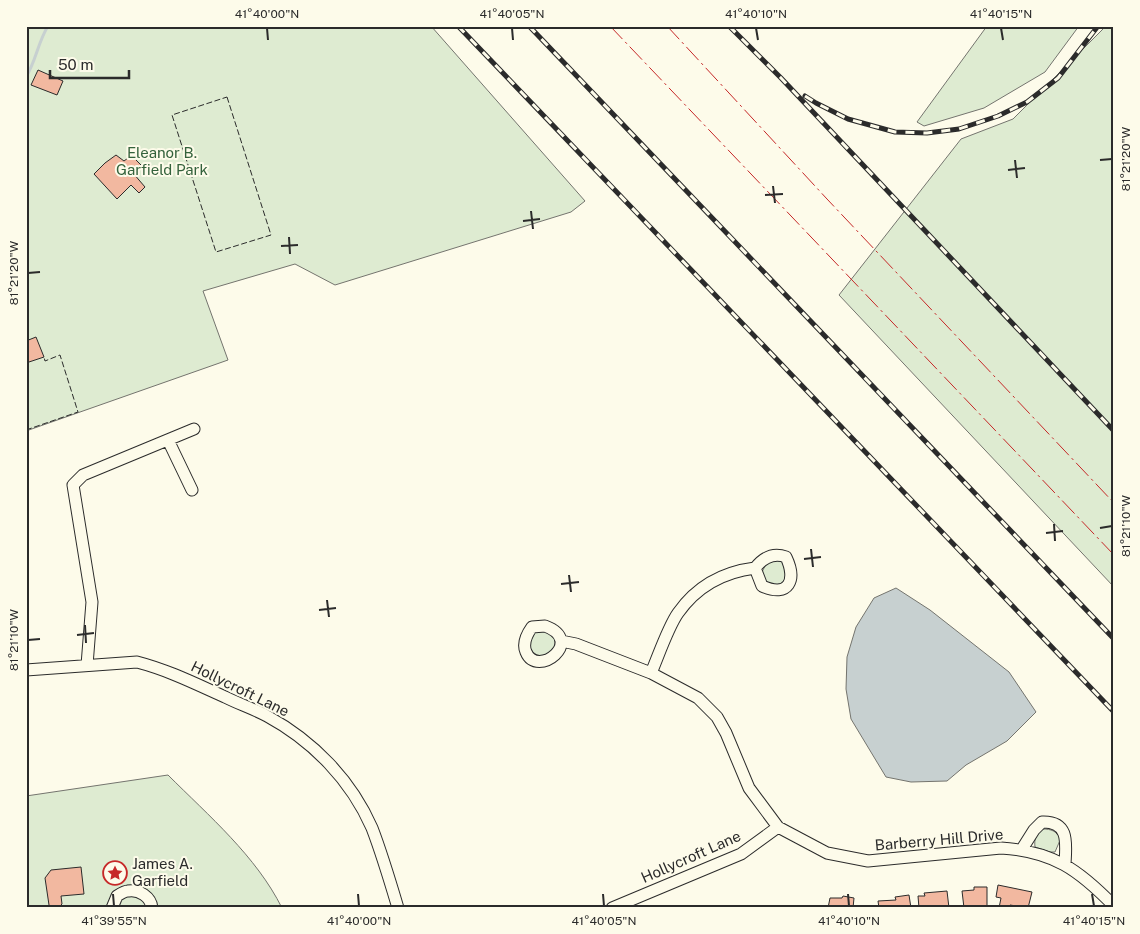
<svg xmlns="http://www.w3.org/2000/svg" width="1140" height="934" font-family="'Public Sans',sans-serif">
<rect width="100%" height="100%" fill="#fdfbea"/>
<path fill="#deebd1" stroke="#74746e" d="M 26,26 L 431,26 L 585,201 L 571,212 L 335,285 L 295,264 L 203,291 L 228,360 L 26,431 Z
M 987,26 L 1079,26 L 1045,72 L 984,108 L 924,126 L 917,122 Z
M 1106,26 L 1114,26 L 1114,587 L 839,295 L 961,139 L 1013,119 Z
M 772,560 L 781,560 L 786,566 L 788,574 L 782,584 L 771,586 L 766,583 L 762,572 L 766,564 Z
M529 643a13 13 0 1 1 26 0a13 13 0 1 1-26 0Z
M 168,775 C 209,816 256,856 282,908 L 26,908 L 26,796 Z
M 1043,829 C 1051,829 1056,831 1061,838 L 1055,852 L 1050,852 L 1035,847 C 1034,839 1036,833 1043,829 Z"/>
<path fill="#c7d0d0" stroke="#74746e" d="M 896,588 L 930,610 L 1009,672 L 1036,712 L 1007,741 L 966,765 L 947,781 L 911,782 L 886,777 L 851,719 L 846,689 L 847,657 L 856,627 L 874,598 Z"/>
<g fill="none" stroke-linecap="round" stroke-linejoin="round">
<path stroke="#c7d0d0" stroke-width="3" d="M 26,77 C 36,61 38,42 48,26"/>
</g>
<path fill="#f2b8a0" stroke="#2b2b2b" d="M 38,70 L 63,81 L 57,95 L 31,85 Z
M 116,155 L 124,161 L 132,155 L 136,160 L 141,165 L 133,173 L 145,187 L 139,193 L 131,185 L 117,199 L 94,174 L 105,163 Z
M 36,337 L 44,357 L 26,363 L 26,341 Z
M 81,867 L 84,894 L 61,896 L 62,904 L 58,908 L 52,908 L 49,905 L 45,878 L 51,870 Z
M 998,885 L 1032,892 L 1028,908 L 1010,905 L 1010,908 L 999,908 L 1001,898 L 996,897 Z
M 974,887 L 987,887 L 987,908 L 964,908 L 962,891 L 974,890 Z
M 947,891 L 949,908 L 919,908 L 918,896 L 925,896 L 924,893 Z
M 909,895 L 911,908 L 879,908 L 878,901 L 896,900 L 895,897 Z
M 843,896 L 854,898 L 853,908 L 828,908 L 830,898 L 842,898 Z"/>
<g fill="none" stroke-linecap="round" stroke-linejoin="round">
<g stroke="#2b2b2b" stroke-width="13">
<path id="minor" d="M 168,440 L 192,490
M 545,626 C 586,641 537,679 526,652 C 522,643 527,634 532,627 Z
M 561,641 L 576,644 L 651,673 L 698,698 L 717,717 L 726,733 L 749,788 L 778,827 L 827,853 L 868,861 L 1001,848 C 1053,851 1079,870 1114,906
M 87,665 L 92,602 L 73,485 L 83,475 L 194,429
M 26,670 L 137,662 C 168,670 196,684 225,697 C 239,704 254,709 267,716 C 313,741 351,780 372,828 C 382,854 390,881 398,908
M 651,673 C 658,657 668,627 678,613 C 697,586 723,572 755,568 C 763,558 773,552 786,557 C 797,580 789,598 762,586 L 755,568
M 1022,849 L 1034,830 L 1042,822 C 1070,821 1066,844 1065,864
M 112,908 L 117,896 C 120,894 125,891 128,891 C 139,889 151,897 152,908
M 612,908 L 741,854 L 778,827"/>
</g>
<use href="#minor" stroke="#fdfbea" stroke-width="11"/>
<g stroke="#2b2b2b" stroke-width="5">
<path id="rail" d="M 458,26 L 1114,712
M 529,26 L 1114,639
M 729,26 L 781,78 L 1114,431
M 805,96 L 816,103 L 848,119 L 895,132 L 927,133 L 959,129 L 998,116 L 1027,102 L 1058,78 L 1098,26"/>
</g>
<use href="#rail" stroke="#fdfbea" stroke-width="3" stroke-dasharray="9" stroke-linecap="butt"/>
<path stroke="#2b2b2b" stroke-width="1" stroke-dasharray="6 2.5" stroke-linecap="butt" d="M 227,97 L 271,235 L 216,252 L 172,115 Z
M 26,430 L 78,412 L 60,355 L 45,361 L 44,357"/>
<path stroke="#c62828" stroke-width="1" stroke-dasharray="18 4 2.5 4" stroke-linecap="butt" d="M 610,26 L 1114,555
M 667,26 L 827,199 L 1114,503"/>
</g>
<path fill="none" stroke="#2b2b2b" stroke-width="2" d="M 267,28 L 268,40M 512,28 L 513,40M 756,28 L 758,40M 1001,28 L 1003,40M 1015,160 L 1017,178M 1100,160 L 1112,159M 1008,170 L 1025,168M 773,186 L 775,203M 765,195 L 783,194M 531,211 L 533,229M 523,221 L 540,219M 289,237 L 290,254M 281,246 L 298,245M 28,273 L 40,272M 1054,524 L 1055,541M 1100,528 L 1112,526M 1046,533 L 1063,531M 811,549 L 813,567M 804,559 L 821,557M 569,575 L 571,592M 561,584 L 579,582M 327,600 L 329,617M 319,610 L 336,608M 85,625 L 86,643M 77,635 L 94,633M 28,640 L 40,639M 113,894 L 114,906M 358,894 L 359,906M 603,894 L 604,906M 848,894 L 849,906M 1092,894 L 1094,906"/>
<defs>
<g id="sight-ring" transform="scale(1.25)"><circle r="9.5" fill="#fdfbea" stroke="#c62828" stroke-width="1.5"/><path d="M0-6L1.8-2.2L6-1.7L2.9 1.2L3.7 5.4L0 3.3L-3.7 5.4L-2.9 1.2L-6-1.7L-1.8-2.2Z" fill="#c62828"/></g>
</defs>
<g fill-rule="evenodd">
<use href="#sight-ring" x="115" y="873"/>
</g>
<g text-anchor="middle" stroke-width="4" stroke-linejoin="round" paint-order="stroke">
<g font-size="15" fill="#34623c" stroke="#fdfbea">
<text x="162" y="158">Eleanor B.<tspan x="162" dy="17">Garfield Park</tspan></text>
</g>
<g font-size="15" fill="#2b2b2b" stroke="#fdfbea">
<text transform="translate(240 689) rotate(26)" y="5">Hollycroft Lane</text>
<text transform="translate(939 840) rotate(-5)" y="5">Barberry Hill Drive</text>
<text transform="translate(691 857) rotate(-24)" y="5">Hollycroft Lane</text>
</g>
<g font-size="15" fill="#2b2b2b" stroke="#fdfbea" text-anchor="start">
<text x="132" y="869">James A.<tspan x="132" dy="17">Garfield</tspan></text>
</g>
</g>
<rect width="1140" height="934" fill="none" stroke="#fdfbea" stroke-width="55"/>
<path d="M50 70v8h79v-8" fill="none" stroke="#2b2b2b" stroke-width="2.5"/>
<text x="58" y="70" font-size="15" fill="#2b2b2b" stroke="#fdfbea" stroke-width="4" paint-order="stroke">50 m</text>
<rect x="28" y="28" width="1084" height="878" fill="none" stroke="#2b2b2b" stroke-width="2"/>
<g font-size="12" text-anchor="middle" fill="#2b2b2b">
<text x="267" y="18">41°40'00"N</text>
<text x="512" y="18">41°40'05"N</text>
<text x="756" y="18">41°40'10"N</text>
<text x="1001" y="18">41°40'15"N</text>
<text transform="translate(1126 159) rotate(-90)" y="4">81°21'20"W</text>
<text transform="translate(14 273) rotate(-90)" y="4">81°21'20"W</text>
<text transform="translate(1126 526) rotate(-90)" y="4">81°21'10"W</text>
<text transform="translate(14 640) rotate(-90)" y="4">81°21'10"W</text>
<text x="114" y="925">41°39'55"N</text>
<text x="359" y="925">41°40'00"N</text>
<text x="604" y="925">41°40'05"N</text>
<text x="849" y="925">41°40'10"N</text>
<text x="1094" y="925">41°40'15"N</text>
</g>
</svg>
